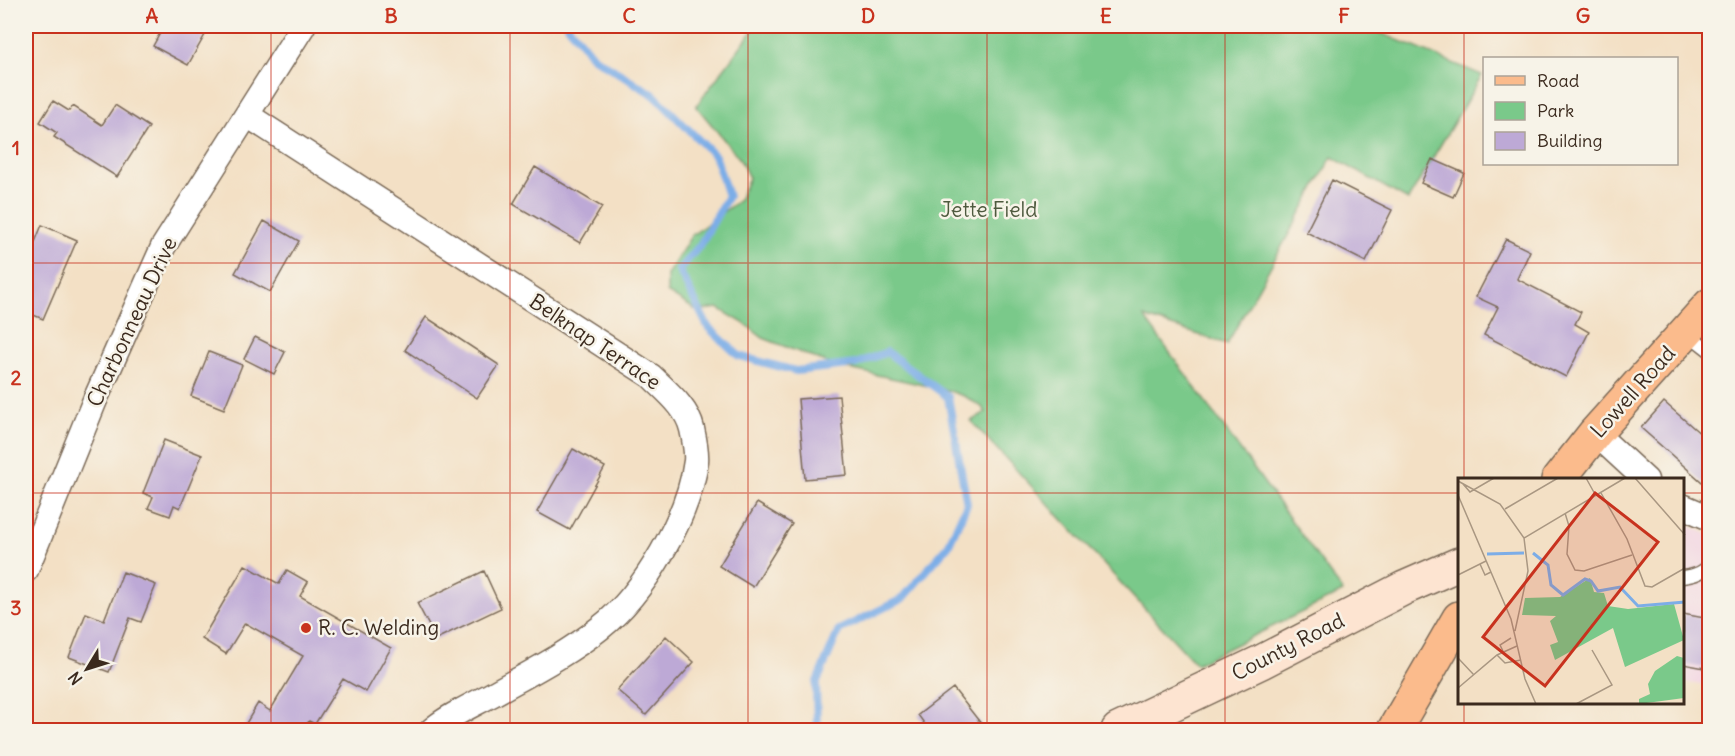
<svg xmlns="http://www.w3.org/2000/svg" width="1735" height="756" font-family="Delius,sans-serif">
<rect width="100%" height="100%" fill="#f7f3e8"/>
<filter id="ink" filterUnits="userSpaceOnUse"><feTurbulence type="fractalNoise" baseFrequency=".0167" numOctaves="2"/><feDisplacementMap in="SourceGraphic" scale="12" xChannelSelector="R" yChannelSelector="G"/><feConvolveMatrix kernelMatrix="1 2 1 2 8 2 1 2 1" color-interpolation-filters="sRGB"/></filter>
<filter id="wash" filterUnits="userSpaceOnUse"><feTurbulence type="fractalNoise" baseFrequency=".008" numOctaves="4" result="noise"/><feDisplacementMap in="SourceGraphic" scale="24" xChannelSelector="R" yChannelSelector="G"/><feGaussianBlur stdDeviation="1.35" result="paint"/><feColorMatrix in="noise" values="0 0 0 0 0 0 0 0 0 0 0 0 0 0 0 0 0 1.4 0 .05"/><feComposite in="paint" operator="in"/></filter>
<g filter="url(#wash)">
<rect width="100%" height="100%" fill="#f3e0c5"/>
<path fill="#f2d0e2" d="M 1682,523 L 1709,535 L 1709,686 L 1683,682 Z"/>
<path fill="#7ac98a" stroke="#5a7a54" stroke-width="1.5" d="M 756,26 L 1364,26 L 1482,75 L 1408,200 L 1332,157 L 1227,344 L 1144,317 L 1343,592 L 1196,664 L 971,421 L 986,412 L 982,407 L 966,397 L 947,390 L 835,366 L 763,338 L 745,324 L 718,308 L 697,311 L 667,292 L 667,275 L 691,236 L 739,200 L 749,178 L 739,158 L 696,106 Z"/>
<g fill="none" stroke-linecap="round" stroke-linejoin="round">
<path stroke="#7cade7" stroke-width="8" d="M 568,26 L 593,57 L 654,95 L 715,156 L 728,196 L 700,245 L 679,270 L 708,327 L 739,356 L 796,371 L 856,364 L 887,352 L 948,397 L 967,504 L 948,546 L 902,599 L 839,630 L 816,684 L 817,730"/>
</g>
<g id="blocks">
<path fill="#bda9d6" d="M 164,26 L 210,26 L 188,65 L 153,46 Z
M 53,101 L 69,111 L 73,106 L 102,125 L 115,105 L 149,127 L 117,177 L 54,137 L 57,133 L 40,122 Z
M 1432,159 L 1464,173 L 1453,197 L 1421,183 Z
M 535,167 L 602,207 L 580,243 L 513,204 Z
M 1332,180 L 1392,210 L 1366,262 L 1306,232 Z
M 264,221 L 299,241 L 270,292 L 235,273 Z
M 42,225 L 77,240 L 43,319 L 26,312 L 26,264 Z
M 1506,239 L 1530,251 L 1517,279 L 1581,312 L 1575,324 L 1589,332 L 1566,377 L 1484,335 L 1498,307 L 1476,297 Z
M 426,317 L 499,365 L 477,398 L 405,350 Z
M 255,337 L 285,352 L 274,374 L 244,359 Z
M 209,352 L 242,365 L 224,409 L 191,396 Z
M 839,396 L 847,475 L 805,479 L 798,399 Z
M 1664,402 L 1710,442 L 1710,489 L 1641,428 Z
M 164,440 L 202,455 L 180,508 L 174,505 L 170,516 L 148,508 L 153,497 L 143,493 Z
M 573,449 L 605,467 L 570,530 L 537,512 Z
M 757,503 L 792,524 L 753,587 L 719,566 Z
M 245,565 L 279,584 L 287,570 L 308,582 L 300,596 L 391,648 L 366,692 L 343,679 L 315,724 L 309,721 L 303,730 L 242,730 L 258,703 L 270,711 L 303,656 L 245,623 L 226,654 L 202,639 Z
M 484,571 L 501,608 L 436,639 L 417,603 Z
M 123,572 L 156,585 L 141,622 L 130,618 L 109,672 L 69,657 L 86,613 L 104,620 Z
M 1683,614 L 1710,619 L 1710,669 L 1683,664 Z
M 666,636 L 694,662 L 646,715 L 617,690 Z
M 953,688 L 986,730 L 929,730 L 918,715 Z"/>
</g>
</g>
<g filter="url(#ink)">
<use href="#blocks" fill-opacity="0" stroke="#7b6a58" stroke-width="1.5"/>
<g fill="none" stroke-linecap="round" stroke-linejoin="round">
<g stroke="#7b6a58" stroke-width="15">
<path id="lane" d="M 1687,333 L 1710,351
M 1682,577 C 1693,576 1706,572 1710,562"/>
</g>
<g stroke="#7b6a58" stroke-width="27">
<path id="street" d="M 247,115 L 651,376 C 666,391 687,407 692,429 C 694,438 697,452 696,461 C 689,516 644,594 600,628 C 566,655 528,674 491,695 C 471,706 448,716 432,730
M 1595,433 L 1646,480
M 1682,506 L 1710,518
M 26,570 L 95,400 L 163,247 L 303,26"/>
</g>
<g stroke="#7b6a58" stroke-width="36">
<path id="secondary" d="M 1118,730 L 1261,662 L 1404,588 L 1459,564"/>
</g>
<g stroke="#7b6a58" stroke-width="36">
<path id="primary" d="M 1558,480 L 1595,433 L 1710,305
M 1394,730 L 1459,618"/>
</g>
<use href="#lane" stroke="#fff" stroke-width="12"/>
<use href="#street" stroke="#fff" stroke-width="24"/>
<use href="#secondary" stroke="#fde4d1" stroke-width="33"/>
<use href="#primary" stroke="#fbbb8c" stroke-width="33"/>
</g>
</g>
<path fill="none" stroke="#c8321e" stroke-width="1.5" stroke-opacity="0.55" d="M 271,26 L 271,730M 510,26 L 510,730M 748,26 L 748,730M 987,26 L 987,730M 1225,26 L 1225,730M 1464,26 L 1464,480M 26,263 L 1710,263M 26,493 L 1459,493M 1682,493 L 1710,493M 1464,704 L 1464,730"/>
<circle fill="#c8321e" stroke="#f7f3e8" stroke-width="2" cx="306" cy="628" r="6"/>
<g text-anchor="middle" stroke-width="5" stroke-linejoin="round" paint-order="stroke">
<g font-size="21" fill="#4e5a3e" stroke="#f7f3e8">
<text x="989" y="217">Jette Field</text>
</g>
<g font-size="21" fill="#3b2a1e" stroke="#f7f3e8">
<text transform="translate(132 322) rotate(-65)" y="7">Charbonneau Drive</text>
<text transform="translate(595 342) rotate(34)" y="7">Belknap Terrace</text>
<text transform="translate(1633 392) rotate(-48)" y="7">Lowell Road</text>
<text transform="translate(1288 647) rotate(-27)" y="7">County Road</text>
</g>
<g font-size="21" fill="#3b2a1e" stroke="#f7f3e8" text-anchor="start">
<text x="318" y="635">R. C. Welding</text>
</g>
</g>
<g transform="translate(1458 478)">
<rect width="226" height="226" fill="#f3e0c5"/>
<path d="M 132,100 L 136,114 L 146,115 L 150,128 L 170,131 L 216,126 L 226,162 L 167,189 L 155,150 L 97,182 L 92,167 L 100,164 L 92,143 L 98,138 L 64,137 L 67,120 L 102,119 ZM 219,178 L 226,180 L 226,220 L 181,226 L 181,221 L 192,216 L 190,206 L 197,193 Z" fill="#7ac98a"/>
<path fill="none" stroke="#7cade7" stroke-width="3" d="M 75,75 L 90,87 L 93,107 L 105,117 L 127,101 L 133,103 L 140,113 L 162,109 L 180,128 L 227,124M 29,76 L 66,75"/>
<path fill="none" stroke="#a99782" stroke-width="1.5" d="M 128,0 L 138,18M 177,0 L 227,57M 0,3 L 42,26 L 66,60 L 70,93 L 57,153M 5,6 L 12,14 L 36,0M 143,15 L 169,61 L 187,108 L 194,109 L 227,90M 0,17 L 53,141 L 67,201 L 78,226M 47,31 L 100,0M 107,35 L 111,48 L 109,76 L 117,92 L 126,93 L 174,77M 66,60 L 167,0M 22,86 L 27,97 L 33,94M 0,97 L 28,83M 45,173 L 42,167 L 53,160M 39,177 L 47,185 L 63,182M 0,180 L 16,197M 0,210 L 39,177 L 59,168M 118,226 L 154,207 L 134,172"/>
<path fill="#c8321e" fill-opacity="0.15" stroke="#c8321e" stroke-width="3" d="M 137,15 L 200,64 L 87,208 L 25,159 Z"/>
<rect width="226" height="226" fill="none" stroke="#3b2a1e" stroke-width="3"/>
</g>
<rect width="1735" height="756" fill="none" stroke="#f7f3e8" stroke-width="66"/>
<rect x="1483" y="57" width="195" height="108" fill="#f7f3e8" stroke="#aca397" stroke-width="1.5"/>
<rect x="1495" y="76" width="30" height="9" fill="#fbbb8c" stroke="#aca397" stroke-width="1.5"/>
<text x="1537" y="87" font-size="18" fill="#3b2a1e">Road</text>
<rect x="1495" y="102" width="30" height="18" fill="#7ac98a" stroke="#aca397" stroke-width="1.5"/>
<text x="1537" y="117" font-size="18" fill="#3b2a1e">Park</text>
<rect x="1495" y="132" width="30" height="18" fill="#bda9d6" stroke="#aca397" stroke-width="1.5"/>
<text x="1537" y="147" font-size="18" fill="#3b2a1e">Building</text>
<g transform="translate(87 669) rotate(232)" stroke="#f7f3e8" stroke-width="4.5" paint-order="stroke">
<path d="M0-4.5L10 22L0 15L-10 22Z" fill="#3b2a1e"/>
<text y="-9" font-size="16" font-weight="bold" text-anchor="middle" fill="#3b2a1e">N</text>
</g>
<rect x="33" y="33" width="1669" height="690" fill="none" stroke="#c8321e" stroke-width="2"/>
<g font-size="20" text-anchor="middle" font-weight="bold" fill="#c8321e">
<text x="152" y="23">A</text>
<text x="391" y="23">B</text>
<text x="629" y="23">C</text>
<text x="868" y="23">D</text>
<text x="1106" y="23">E</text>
<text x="1344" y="23">F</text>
<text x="1583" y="23">G</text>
<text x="16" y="155">1</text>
<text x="16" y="385">2</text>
<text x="16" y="615">3</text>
</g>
</svg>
